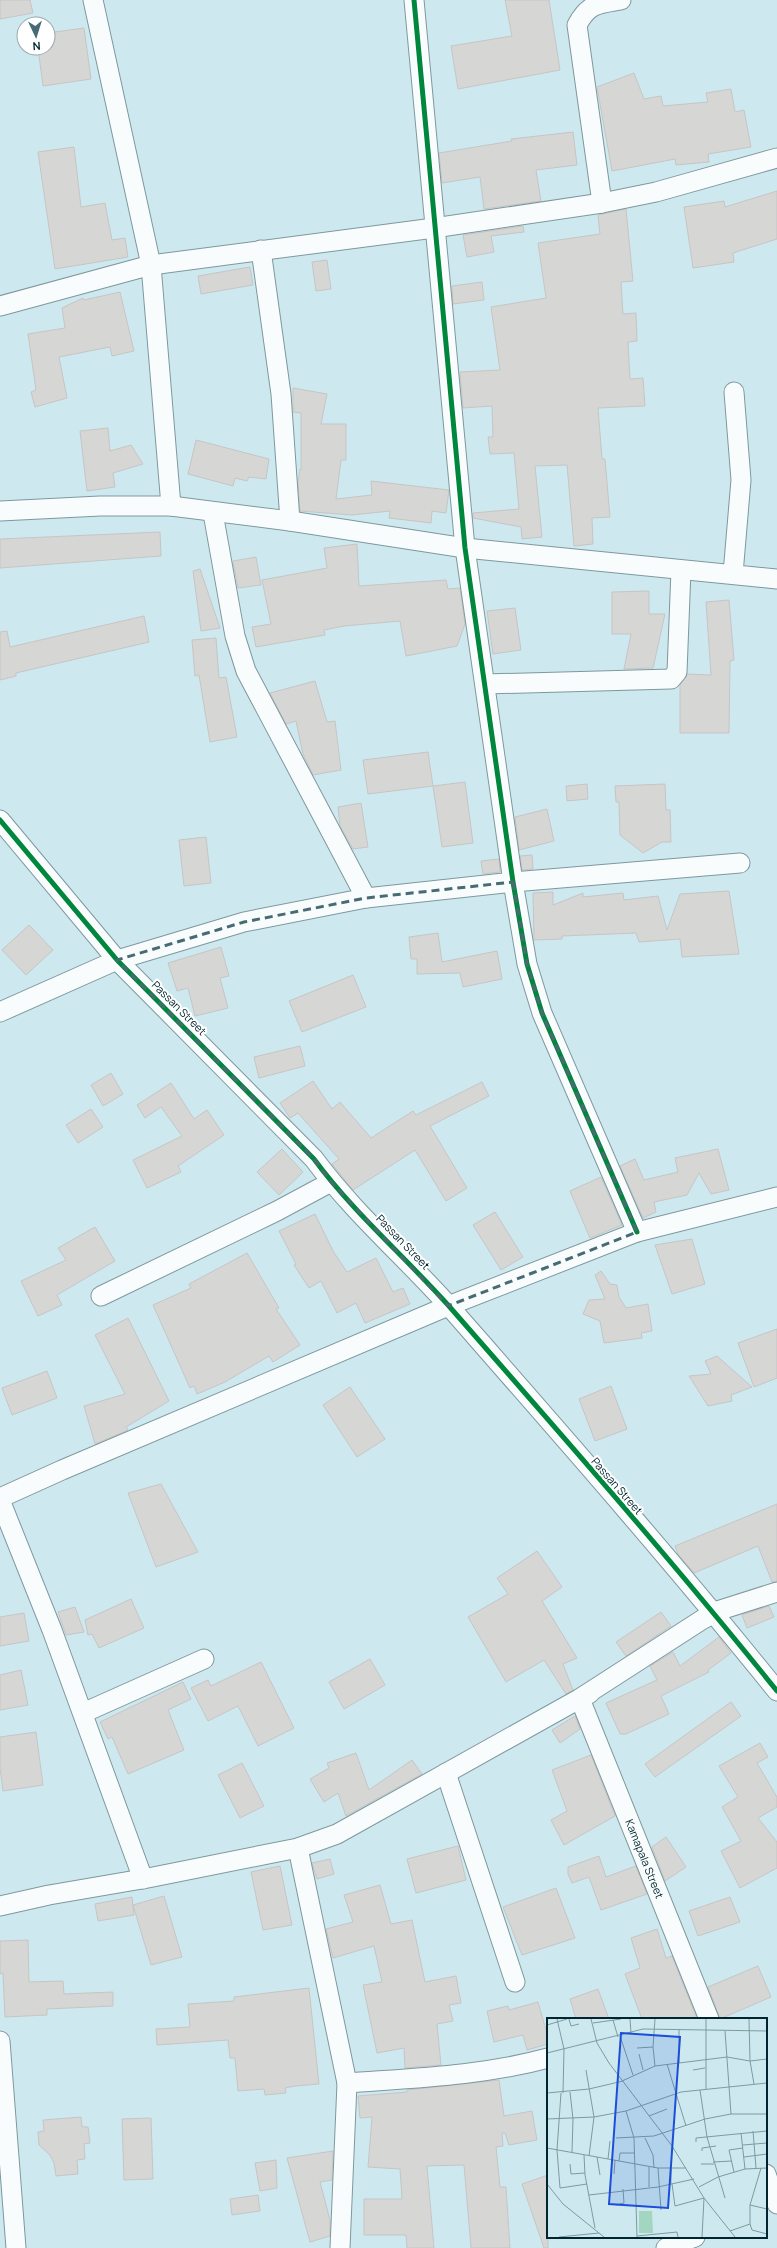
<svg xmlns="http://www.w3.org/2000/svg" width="777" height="2248" font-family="Manrope,sans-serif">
<rect width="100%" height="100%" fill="#cde9ef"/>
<path fill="#d6d6d5" stroke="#c6c5c5" d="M 0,0 L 30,0 L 33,13 L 0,19 Z
M 505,0 L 549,0 L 560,70 L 458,89 L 451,46 L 512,36 Z
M 84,28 L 91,79 L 43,86 L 38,48 L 48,48 L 48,33 Z
M 634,73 L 644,99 L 661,96 L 663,106 L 708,102 L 706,93 L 731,89 L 735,112 L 744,110 L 751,147 L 708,154 L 709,162 L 676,165 L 675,159 L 612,171 L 597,87 Z
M 573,132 L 577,165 L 536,170 L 541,201 L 484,209 L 480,177 L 442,183 L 439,153 L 512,141 L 511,139 Z
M 74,147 L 81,207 L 105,203 L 112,240 L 125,238 L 128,257 L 55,269 L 38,152 Z
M 777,191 L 777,239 L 733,253 L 734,262 L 693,268 L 684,207 L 724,201 L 725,207 Z
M 626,209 L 633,281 L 621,282 L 623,314 L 636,313 L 637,341 L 628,342 L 630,379 L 643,378 L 645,406 L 598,408 L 602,459 L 605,459 L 610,517 L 592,518 L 593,544 L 574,546 L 567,465 L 535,466 L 542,537 L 522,539 L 521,527 L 473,518 L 473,513 L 519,509 L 514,453 L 490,454 L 488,437 L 493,437 L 492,406 L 463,408 L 460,372 L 500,370 L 491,307 L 546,298 L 538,243 L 600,234 L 598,215 Z
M 523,226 L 524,232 L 491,236 L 494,252 L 467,257 L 463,235 Z
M 327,260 L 331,289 L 316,291 L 312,262 Z
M 250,267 L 253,285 L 201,294 L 198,276 Z
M 482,282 L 484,300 L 453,304 L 452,286 Z
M 120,292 L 134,351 L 112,356 L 110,347 L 59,357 L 67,398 L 35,407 L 31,392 L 36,390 L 28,334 L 65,328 L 62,308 L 83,298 L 84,300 Z
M 293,388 L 327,394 L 321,424 L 346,424 L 346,460 L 341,460 L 336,499 L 372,495 L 371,481 L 449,490 L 446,513 L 432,511 L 431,523 L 389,518 L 390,511 L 352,515 L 300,511 L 298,482 L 300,469 L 301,470 L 301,413 L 293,412 Z
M 108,428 L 110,451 L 131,445 L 143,464 L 113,473 L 115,487 L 87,491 L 80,431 Z
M 196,440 L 269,459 L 266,479 L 249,477 L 247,481 L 235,478 L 233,486 L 188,474 Z
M 160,532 L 161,556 L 0,568 L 0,539 Z
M 357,544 L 359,586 L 446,580 L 448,589 L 460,588 L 465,624 L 457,646 L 406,656 L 400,621 L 344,626 L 324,630 L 325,635 L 256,647 L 252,627 L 271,624 L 262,580 L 327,568 L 324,548 Z
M 256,557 L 261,585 L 238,588 L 233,561 Z
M 200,569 L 220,628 L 201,631 L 193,571 Z
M 649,591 L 649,614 L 665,614 L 653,668 L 624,669 L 631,634 L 612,634 L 612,592 Z
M 729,600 L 734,660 L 730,661 L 729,733 L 680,733 L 680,685 L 687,674 L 711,675 L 706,602 Z
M 515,608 L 521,650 L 493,654 L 487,611 Z
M 144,616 L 149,642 L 16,673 L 16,676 L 0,680 L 0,632 L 7,631 L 10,647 Z
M 216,638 L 219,678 L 226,677 L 237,737 L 210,742 L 199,675 L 195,676 L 192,640 Z
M 315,681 L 327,722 L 335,721 L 341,770 L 313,775 L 303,754 L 296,721 L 286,724 L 270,693 Z
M 428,752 L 433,786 L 368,794 L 363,760 Z
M 465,782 L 473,843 L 442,847 L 433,786 Z
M 587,784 L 588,799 L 567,801 L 566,786 Z
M 665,784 L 666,810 L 670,810 L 671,842 L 662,842 L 643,853 L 620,835 L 619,802 L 616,802 L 615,786 Z
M 361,803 L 368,847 L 353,849 L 340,826 L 338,807 Z
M 547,809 L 554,841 L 519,850 L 515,817 Z
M 206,837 L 211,883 L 184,886 L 179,840 Z
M 532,855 L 533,869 L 522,870 L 520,856 Z
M 499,859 L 500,872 L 483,874 L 481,861 Z
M 729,891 L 739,954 L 682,957 L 680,939 L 639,942 L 636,933 L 562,936 L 562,939 L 534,940 L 533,893 L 553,892 L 553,905 L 583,893 L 583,897 L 623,893 L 624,900 L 658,896 L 667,930 L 680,894 Z
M 29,925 L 53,950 L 26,975 L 2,950 Z
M 438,933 L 442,962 L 497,951 L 502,979 L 463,987 L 460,973 L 417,974 L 417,959 L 411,959 L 409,937 Z
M 221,947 L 229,976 L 220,978 L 228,1008 L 195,1016 L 188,988 L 177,991 L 168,963 Z
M 353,975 L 366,1007 L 302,1032 L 289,1001 Z
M 300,1046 L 305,1066 L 259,1078 L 254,1057 Z
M 111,1073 L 123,1094 L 103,1106 L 91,1085 Z
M 313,1081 L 332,1109 L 340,1102 L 371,1138 L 413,1111 L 416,1115 L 482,1082 L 489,1096 L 430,1126 L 467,1188 L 446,1201 L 415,1150 L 353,1190 L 332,1164 L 339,1159 L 298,1113 L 290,1118 L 280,1103 Z
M 171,1083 L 194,1119 L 207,1110 L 224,1135 L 178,1166 L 181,1172 L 147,1188 L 133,1160 L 182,1136 L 161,1107 L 145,1118 L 137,1105 Z
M 91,1109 L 103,1127 L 78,1143 L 66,1125 Z
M 282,1149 L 303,1172 L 279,1195 L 257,1172 Z
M 718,1149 L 729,1190 L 711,1194 L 699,1173 L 687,1195 L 654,1202 L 656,1212 L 643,1218 L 620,1166 L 635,1159 L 644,1180 L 678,1172 L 675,1158 Z
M 601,1177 L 622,1225 L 590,1238 L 570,1191 Z
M 495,1212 L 523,1257 L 501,1270 L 473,1225 Z
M 315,1214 L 333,1251 L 347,1272 L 376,1258 L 393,1292 L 403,1288 L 410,1304 L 365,1323 L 356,1303 L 337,1313 L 321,1281 L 309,1288 L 294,1265 L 296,1264 L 279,1231 Z
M 95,1227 L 115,1261 L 57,1295 L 62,1305 L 38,1316 L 21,1281 L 66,1260 L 58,1248 Z
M 692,1239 L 705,1284 L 672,1294 L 655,1245 Z
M 247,1253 L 279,1308 L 276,1309 L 300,1345 L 273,1362 L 269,1356 L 225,1382 L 197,1394 L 194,1386 L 190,1388 L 153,1305 L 191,1288 L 189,1284 Z
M 601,1271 L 610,1284 L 617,1285 L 619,1297 L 626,1308 L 648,1304 L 652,1331 L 641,1333 L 642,1338 L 604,1343 L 600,1321 L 583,1314 L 589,1300 L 605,1299 L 595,1275 Z
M 128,1318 L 169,1401 L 126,1427 L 128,1430 L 95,1444 L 84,1406 L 125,1394 L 95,1335 Z
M 777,1329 L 777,1378 L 754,1387 L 738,1343 Z
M 717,1356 L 752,1387 L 731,1395 L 732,1401 L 708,1406 L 689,1376 L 711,1374 L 705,1361 Z
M 47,1371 L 57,1398 L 12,1415 L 2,1388 Z
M 611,1386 L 627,1429 L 595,1441 L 579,1399 Z
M 350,1387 L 385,1439 L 357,1457 L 323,1405 Z
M 161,1484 L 198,1552 L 156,1567 L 128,1493 Z
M 777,1504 L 777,1581 L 772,1582 L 758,1546 L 694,1573 L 678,1554 L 675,1546 Z
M 537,1551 L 562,1587 L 542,1601 L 577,1658 L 563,1664 L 573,1690 L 566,1694 L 544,1660 L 506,1682 L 468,1617 L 508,1594 L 497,1578 Z
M 131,1599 L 144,1628 L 99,1648 L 92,1634 L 88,1635 L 85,1620 Z
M 769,1606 L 774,1617 L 747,1628 L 742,1615 Z
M 75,1607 L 84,1632 L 66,1635 L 58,1612 Z
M 661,1612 L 671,1626 L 626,1656 L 616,1642 Z
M 24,1613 L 29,1641 L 0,1646 L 0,1617 Z
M 719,1637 L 731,1653 L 708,1670 L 709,1672 L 661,1696 L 669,1714 L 626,1734 L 620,1734 L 606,1703 L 657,1680 L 650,1666 L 673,1652 L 680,1666 Z
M 370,1659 L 385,1685 L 344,1709 L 329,1682 Z
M 261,1662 L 294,1728 L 258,1746 L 238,1706 L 208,1721 L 191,1688 L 208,1680 L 211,1686 Z
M 21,1670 L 28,1705 L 0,1710 L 0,1675 Z
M 183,1682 L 191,1699 L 168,1710 L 184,1750 L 128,1774 L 112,1737 L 108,1739 L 100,1722 Z
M 731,1702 L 741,1716 L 655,1777 L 645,1764 Z
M 575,1716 L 580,1729 L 560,1743 L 552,1730 Z
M 36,1732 L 43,1785 L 3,1791 L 0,1768 L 0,1737 Z
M 760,1743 L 768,1757 L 757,1763 L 777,1797 L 777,1807 L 758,1818 L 777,1842 L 777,1868 L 740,1888 L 721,1851 L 741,1841 L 722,1807 L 738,1797 L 719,1766 Z
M 356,1753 L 369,1790 L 412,1760 L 422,1774 L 346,1816 L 338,1793 L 324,1802 L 310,1779 L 329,1768 L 327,1763 Z
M 591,1755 L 615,1816 L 564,1845 L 551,1820 L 567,1811 L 552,1770 Z
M 242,1763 L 264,1806 L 240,1818 L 218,1775 Z
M 666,1837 L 686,1867 L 665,1881 L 652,1847 Z
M 458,1846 L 466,1880 L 416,1893 L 407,1859 Z
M 599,1856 L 606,1877 L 636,1866 L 647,1894 L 601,1910 L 589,1877 L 572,1883 L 568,1874 L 568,1867 Z
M 330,1859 L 334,1874 L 317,1879 L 312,1863 Z
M 280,1866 L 292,1925 L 263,1930 L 251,1872 Z
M 380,1885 L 391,1924 L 412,1920 L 425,1982 L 456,1976 L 461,2003 L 449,2005 L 453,2021 L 437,2024 L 441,2065 L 405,2068 L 404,2048 L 377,2053 L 363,1985 L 382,1982 L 374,1946 L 333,1958 L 326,1929 L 353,1922 L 344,1895 Z
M 556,1888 L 575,1938 L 522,1955 L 503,1907 Z
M 164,1896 L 182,1957 L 151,1965 L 133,1905 Z
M 132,1897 L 134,1915 L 98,1921 L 95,1904 Z
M 730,1897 L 740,1922 L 698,1936 L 689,1911 Z
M 657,1929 L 666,1958 L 672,1956 L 697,2019 L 642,2019 L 625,1974 L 640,1968 L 631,1938 Z
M 28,1940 L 29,1982 L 63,1981 L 64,1994 L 113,1992 L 113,2006 L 47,2009 L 47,2015 L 5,2017 L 3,1973 L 0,1974 L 0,1941 Z
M 758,1966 L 771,1997 L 720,2019 L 708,1987 Z
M 309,1988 L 319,2084 L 295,2086 L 285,2088 L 286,2093 L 265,2095 L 264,2089 L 238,2091 L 235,2058 L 230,2058 L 228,2040 L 157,2045 L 156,2029 L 190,2027 L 188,2004 L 234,2001 L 234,1997 Z
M 598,1989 L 609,2019 L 576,2019 L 570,1999 Z
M 538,2002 L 548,2037 L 548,2044 L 527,2050 L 523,2035 L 494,2042 L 487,2011 L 508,2006 L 509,2010 Z
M 499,2080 L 504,2116 L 532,2111 L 537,2140 L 509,2145 L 505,2133 L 502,2133 L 503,2146 L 496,2147 L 500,2187 L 506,2187 L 510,2248 L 471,2248 L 464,2165 L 427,2166 L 434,2248 L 407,2248 L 406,2235 L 364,2235 L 364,2199 L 402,2199 L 400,2169 L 368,2167 L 372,2117 L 360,2118 L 358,2096 L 407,2092 L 407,2090 Z
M 81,2117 L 82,2127 L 88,2127 L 90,2143 L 84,2144 L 85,2159 L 77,2160 L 78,2174 L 56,2176 L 54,2163 L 50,2155 L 39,2145 L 38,2132 L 44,2131 L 43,2120 Z
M 151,2118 L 153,2179 L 124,2180 L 122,2119 Z
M 333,2151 L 332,2180 L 320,2182 L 330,2220 L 330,2236 L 310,2242 L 287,2158 Z
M 276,2160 L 277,2188 L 260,2191 L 255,2163 Z
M 548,2175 L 548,2248 L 544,2248 L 522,2184 Z
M 258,2195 L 260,2211 L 232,2215 L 230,2199 Z"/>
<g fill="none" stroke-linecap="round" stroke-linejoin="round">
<g stroke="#7e989e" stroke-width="21">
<g id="street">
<path d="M 93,0 L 151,265 L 171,506"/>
<path d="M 414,0 L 465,548 L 513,882 L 527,964 L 542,1013 L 637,1232"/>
<path d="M 602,203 L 577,25 C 589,3 598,4 621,0"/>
<path d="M 261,250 L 281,394 L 290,521"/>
<path d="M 0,306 L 151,265 L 434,228 L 602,203 L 656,192 L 777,158"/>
<path d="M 0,511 L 100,506 L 171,506 L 290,521 L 465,548 L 777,579"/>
<path d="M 213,513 L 235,636 L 246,671 L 366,898"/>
<path d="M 733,574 L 741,480 L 734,392"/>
<path d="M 485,684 L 671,679 L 677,672 L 681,570"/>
<path d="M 0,820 L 117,960 L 314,1159 C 353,1212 404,1256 448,1305 C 559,1432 671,1559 777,1691"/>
<path d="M 0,1012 L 117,960 L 244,922 L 366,898 L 513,882 L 740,863"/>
<path d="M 101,1296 L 277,1211 L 331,1182"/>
<path d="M 0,1498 L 62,1470 L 448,1306 L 637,1232 L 777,1197"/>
<path d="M 0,1500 L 52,1630 L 143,1879"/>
<path d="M 705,1618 L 714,1612 L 777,1592"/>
<path id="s1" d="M 590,1693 L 580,1699 L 709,2019"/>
<path d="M 83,1713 L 204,1659"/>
<path d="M 446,1773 L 515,1982"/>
<path d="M 298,1848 L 347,2083 L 340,2248"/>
<path d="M 0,1906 L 49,1895 L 148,1878 L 298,1848 L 337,1834 L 579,1699 L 714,1612"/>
<path d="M 0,2041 L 16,2248"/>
<path d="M 347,2083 C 414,2078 482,2076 548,2058"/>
<path d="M 766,2174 L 777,2204"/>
<path d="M 666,2248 L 695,2237"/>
</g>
</g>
<use href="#street" stroke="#f8fcfd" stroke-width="19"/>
<g stroke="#fff" stroke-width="8">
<path id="cycleway" d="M 414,0 L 465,548 L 513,882 L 527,964 L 542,1013 L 637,1232
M 0,820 L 117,960 L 314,1159 C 353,1212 404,1256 448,1305 C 559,1432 671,1559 777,1691"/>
</g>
<use href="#cycleway" stroke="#00873e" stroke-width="5"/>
</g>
<path fill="none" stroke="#486a72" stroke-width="3" stroke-dasharray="8 5" stroke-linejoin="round" d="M 513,882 L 527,964 L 542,1013 L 637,1232 L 448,1306 L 331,1182 L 314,1159 L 117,960 L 244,922 L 366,898 Z"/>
<g text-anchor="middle" stroke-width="4" stroke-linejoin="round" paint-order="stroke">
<g font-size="11" fill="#00252e" stroke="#fff">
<text transform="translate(179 1008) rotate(45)" y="4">Passan Street</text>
<text transform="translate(403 1242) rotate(46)" y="4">Passan Street</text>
<text transform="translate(617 1486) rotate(49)" y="4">Passan Street</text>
<text dy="4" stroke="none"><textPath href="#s1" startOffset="184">Kamapala Street</textPath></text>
</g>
</g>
<g transform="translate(547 2018)">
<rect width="220" height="220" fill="#cde9ef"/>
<path d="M 92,193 L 105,193 L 106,215 L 92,215 Z" fill="#a3d6c0"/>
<path fill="none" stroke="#7b9ba2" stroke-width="1" d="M 10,1 L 17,31 L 16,75M 22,1 L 24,8 L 32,6M 44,1 L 50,25 L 62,45 L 125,128 L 157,180 L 188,219M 83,1 L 84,15M 108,1 L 106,29 L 108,48M 159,1 L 159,71M 202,1 L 203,43 L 207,66M 66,2 L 71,19M 46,5 L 74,1M 0,7 L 20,1M 132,11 L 132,45M 178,13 L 184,96M 73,18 L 86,57M 90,30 L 106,29M 0,35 L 96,11 L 220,13M 92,36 L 96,52M 120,46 L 139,108M 39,52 L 47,99 L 42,138M 146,52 L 158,50M 75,63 L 108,48 L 180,39 L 203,43 L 220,41M 153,72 L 160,119 L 178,180M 23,74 L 26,101 L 25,134M 0,75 L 42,71 L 76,63M 14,75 L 10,132 L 13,170 L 40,166M 79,93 L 87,120 L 90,219M 102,98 L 120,91M 0,101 L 47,99 L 79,93 L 134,74 L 220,65M 206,113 L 209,150M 194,115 L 198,151M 69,120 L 107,118 L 158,101 L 184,96 L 220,96M 98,120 L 106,137 L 107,150M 149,124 L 149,120 L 220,113M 196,127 L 220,125M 0,130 L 111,150 L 139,150M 155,133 L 155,130 L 169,128M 37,137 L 38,157 L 48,210M 50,139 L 53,157M 197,139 L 220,136M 61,141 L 63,123M 72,143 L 73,135 L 88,135M 166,144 L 185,143M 23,146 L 24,156 L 38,155M 154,146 L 167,146M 102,149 L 102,169M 111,150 L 114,192M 214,150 L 203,187 L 203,206 L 205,212 L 220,216M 124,151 L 124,166M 187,154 L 182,132 L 196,130M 67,156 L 68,142M 0,166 L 16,186 L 57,219M 125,166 L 128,188 L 157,180 L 155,219M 152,169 L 171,159 L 198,151 L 220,150M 42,177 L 111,169 L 147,161M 69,187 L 77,185 L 76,171M 203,187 L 220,191M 183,213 L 203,206M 90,218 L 130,214 L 131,219M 12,219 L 52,215"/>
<path fill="#1d4ed8" fill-opacity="0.15" stroke="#1d4ed8" stroke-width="2" d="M 74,15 L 133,19 L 121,190 L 62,186 Z"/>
<rect width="220" height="220" fill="none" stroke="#00252e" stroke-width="2"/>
</g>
<g transform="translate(36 36) rotate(176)"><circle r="19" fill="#ffffff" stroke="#99a8ab"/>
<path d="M0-3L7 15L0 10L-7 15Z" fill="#486a72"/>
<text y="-6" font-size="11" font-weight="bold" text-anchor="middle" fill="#00252e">N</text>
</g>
</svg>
